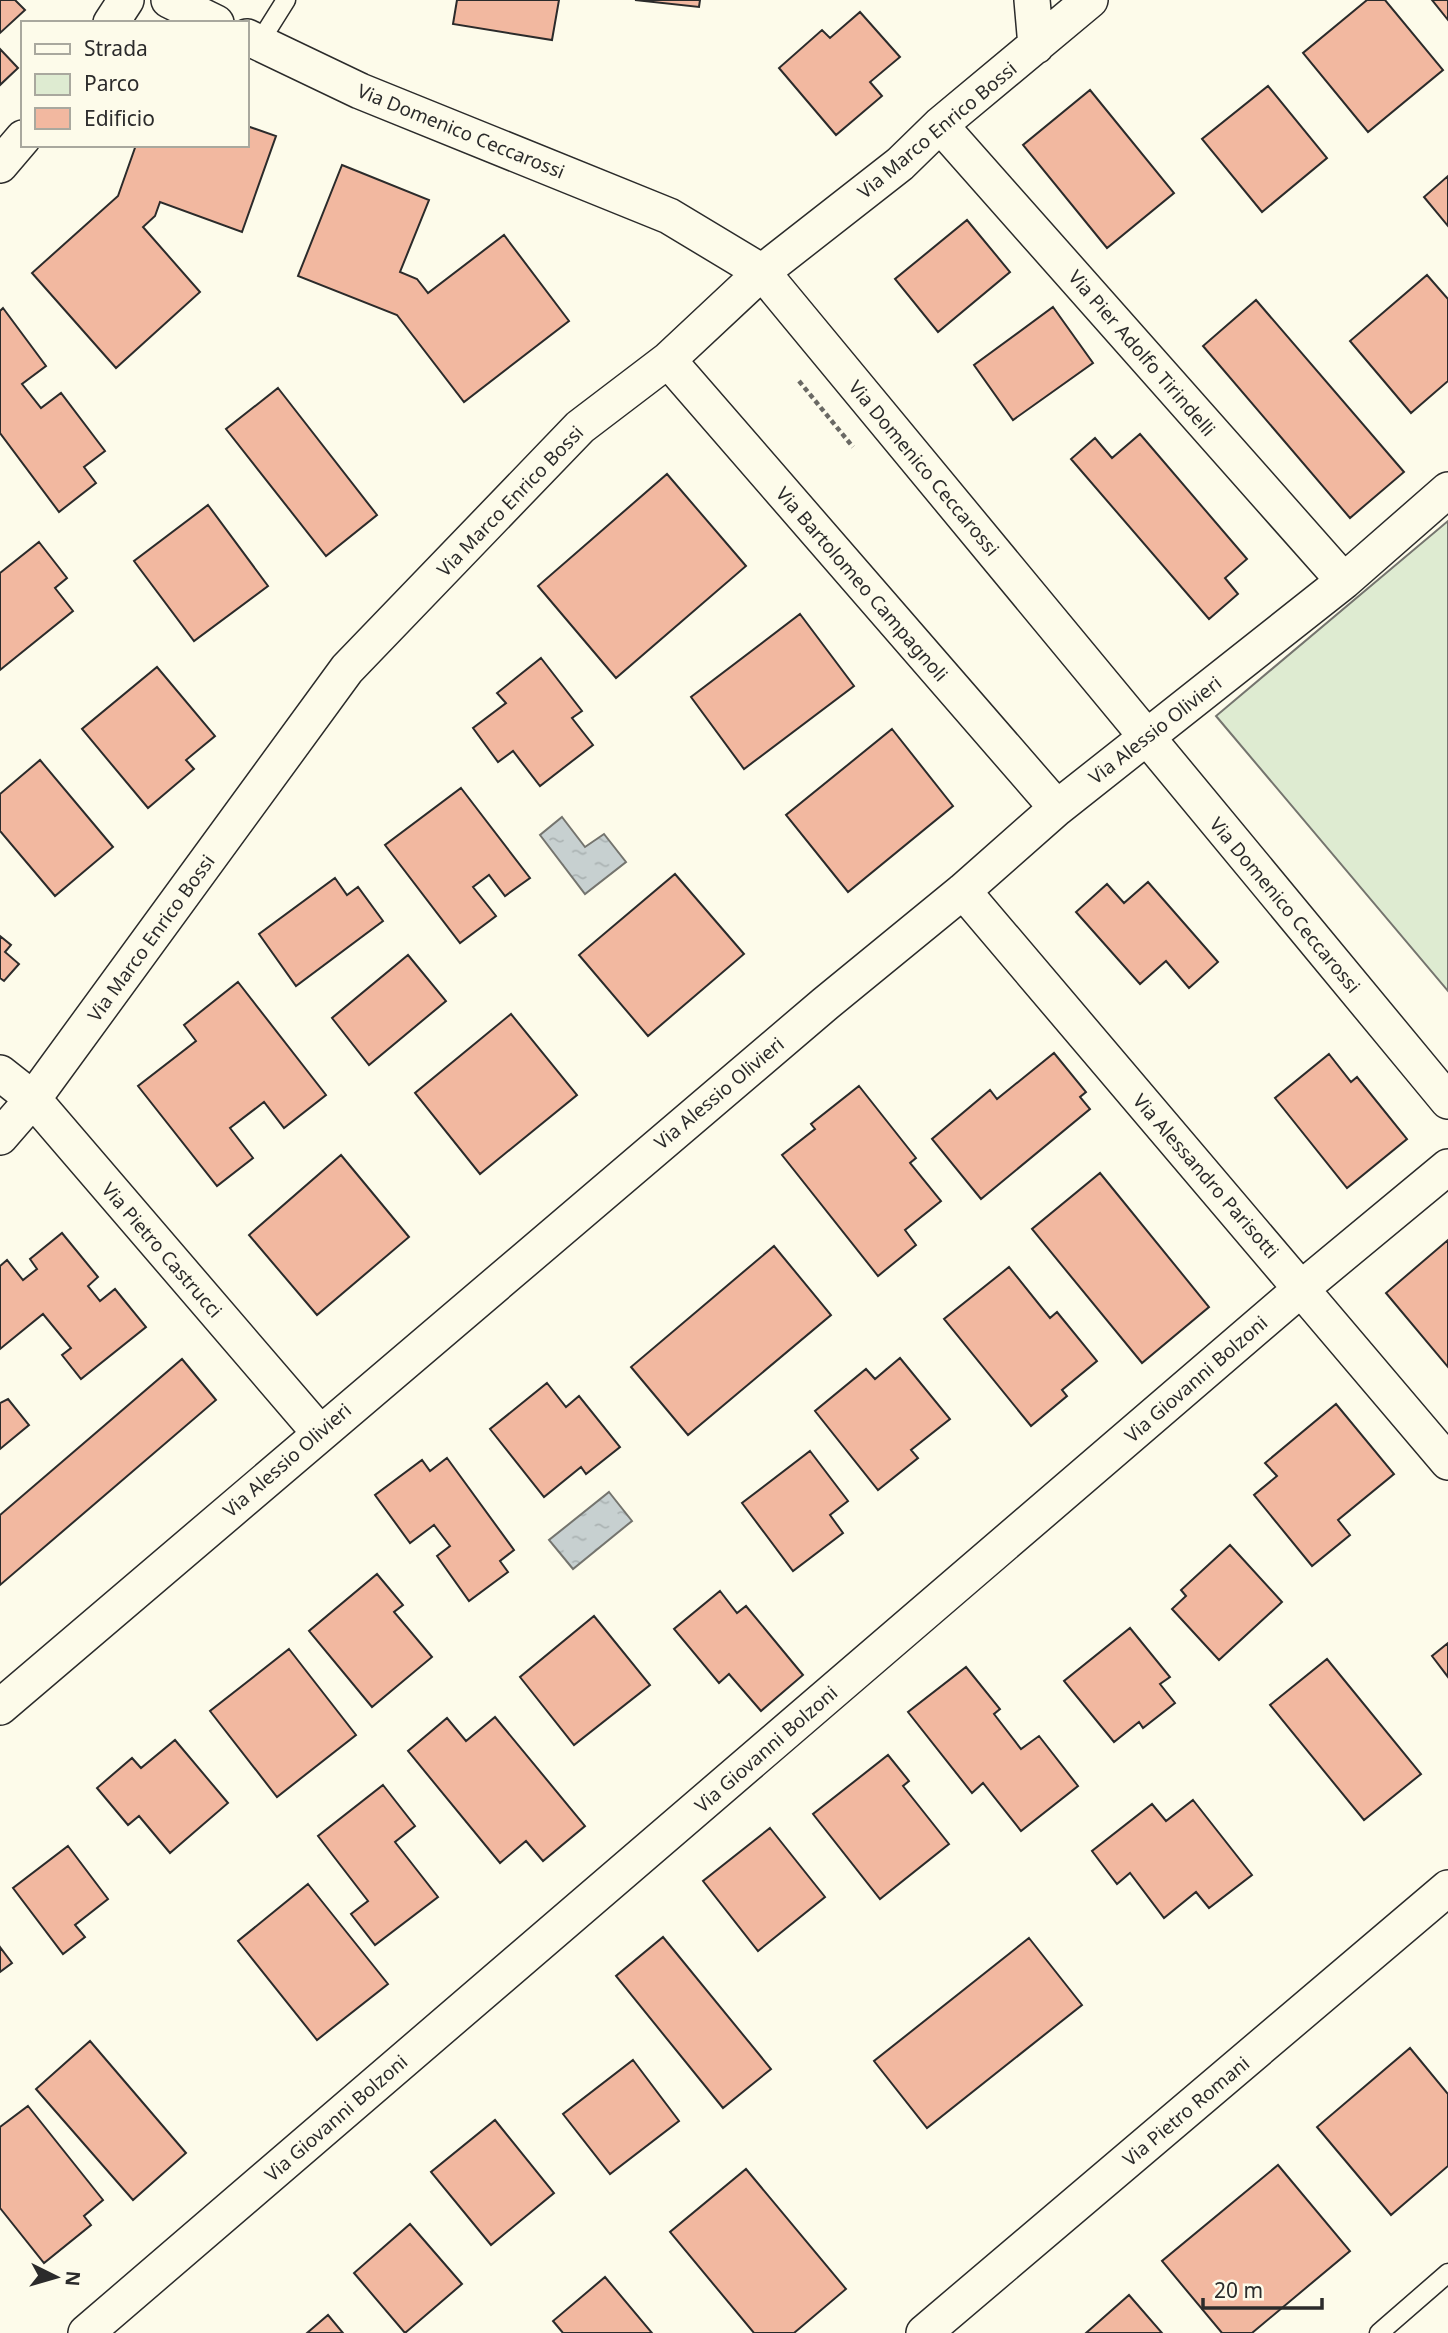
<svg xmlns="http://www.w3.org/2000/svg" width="1448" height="2333" font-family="'Noto Sans',sans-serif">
<defs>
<pattern id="water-ripples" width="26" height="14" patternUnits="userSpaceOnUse" patternTransform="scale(1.75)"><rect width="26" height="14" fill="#c7d0d0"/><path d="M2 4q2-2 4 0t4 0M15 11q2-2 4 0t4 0" fill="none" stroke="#abb3b3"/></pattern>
</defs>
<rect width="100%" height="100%" fill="#fdfbea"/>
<path fill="#deebd1" stroke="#74746e" stroke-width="2" d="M 1448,521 L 1448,991 L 1216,716 Z"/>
<path fill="url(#water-ripples)" stroke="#74746e" stroke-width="2" d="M 562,817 L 585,847 L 604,834 L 626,862 L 585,894 L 540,835 Z
M 609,1492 L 632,1521 L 573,1569 L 549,1540 Z"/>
<path fill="#f2b8a0" stroke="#2b2b2b" stroke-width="2" d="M 0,0 L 15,0 L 25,10 L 0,33 Z
M 457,0 L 559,0 L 552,40 L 453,24 Z
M 635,0 L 700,0 L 699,7 Z
M 1367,0 L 1385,0 L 1443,70 L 1368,132 L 1303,53 Z
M 1432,0 L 1448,0 L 1448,20 Z
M 860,12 L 900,57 L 870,82 L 882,96 L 836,135 L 779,68 L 822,30 L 830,38 Z
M 0,49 L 18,68 L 0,85 Z
M 1268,86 L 1327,158 L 1262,212 L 1202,139 Z
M 1090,90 L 1174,193 L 1107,248 L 1023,145 Z
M 247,126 L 276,136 L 242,232 L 160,202 L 155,216 L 143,227 L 200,292 L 116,368 L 32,273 L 118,196 L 136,145 L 247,145 Z
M 342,165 L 429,200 L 400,272 L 417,279 L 428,293 L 504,235 L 569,321 L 464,402 L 397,315 L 298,276 Z
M 1448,176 L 1448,226 L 1424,197 Z
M 967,220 L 1010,272 L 938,332 L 895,279 Z
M 1427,275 L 1448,299 L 1448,381 L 1411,413 L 1350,341 Z
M 1256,300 L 1404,472 L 1350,518 L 1203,346 Z
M 1053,307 L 1093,363 L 1013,420 L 974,365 Z
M 3,308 L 46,366 L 22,384 L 41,408 L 61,393 L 105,451 L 84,467 L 96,483 L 59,512 L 0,433 L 0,311 Z
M 278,388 L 377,515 L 326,556 L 226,429 Z
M 1140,434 L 1247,559 L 1225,578 L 1238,594 L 1209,619 L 1071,459 L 1095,438 L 1112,458 Z
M 667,474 L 746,566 L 616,678 L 538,586 Z
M 208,505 L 268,586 L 194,641 L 134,561 Z
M 39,542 L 67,578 L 55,588 L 73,611 L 0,670 L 0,573 Z
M 800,614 L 854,686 L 744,769 L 691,697 Z
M 541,658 L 582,711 L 572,718 L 593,745 L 540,786 L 513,751 L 498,762 L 473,728 L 506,703 L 497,693 Z
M 157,667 L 215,736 L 186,760 L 194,769 L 148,808 L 82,729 Z
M 892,729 L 953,806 L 848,892 L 786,815 Z
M 40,760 L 113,847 L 55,896 L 0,831 L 0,794 Z
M 461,788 L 530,878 L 505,896 L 489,875 L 473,887 L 496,916 L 460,943 L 385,845 Z
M 675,874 L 744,954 L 648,1036 L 579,955 Z
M 335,878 L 347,895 L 358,887 L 383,921 L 296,986 L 259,934 Z
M 1148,882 L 1218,962 L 1189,988 L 1166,961 L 1140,984 L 1076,912 L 1107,884 L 1124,903 Z
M 0,936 L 11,945 L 5,952 L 19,964 L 4,981 L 0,978 Z
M 408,955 L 446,1001 L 369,1065 L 332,1018 Z
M 238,982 L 326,1095 L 284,1128 L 264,1102 L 230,1128 L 253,1158 L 217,1186 L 138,1086 L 196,1041 L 184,1025 Z
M 511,1014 L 577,1095 L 480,1174 L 415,1093 Z
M 1054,1053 L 1086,1092 L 1080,1097 L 1090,1109 L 981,1199 L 932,1139 L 990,1090 L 997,1099 Z
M 1329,1054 L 1351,1082 L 1357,1077 L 1407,1139 L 1347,1188 L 1275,1098 Z
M 859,1086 L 916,1158 L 910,1163 L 941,1201 L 905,1230 L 916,1245 L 878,1276 L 782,1155 L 815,1129 L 811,1124 Z
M 341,1155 L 409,1237 L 317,1315 L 249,1235 Z
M 1100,1173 L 1209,1307 L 1142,1363 L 1032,1229 Z
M 62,1233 L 98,1277 L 88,1286 L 100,1301 L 115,1289 L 146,1327 L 81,1379 L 62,1355 L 71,1348 L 43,1314 L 0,1349 L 0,1266 L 7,1260 L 23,1280 L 37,1269 L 30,1259 Z
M 1448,1240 L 1448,1367 L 1386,1293 Z
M 774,1246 L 831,1315 L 688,1435 L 631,1367 Z
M 1009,1267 L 1050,1318 L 1057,1312 L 1097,1361 L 1062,1390 L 1067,1396 L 1031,1426 L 944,1319 Z
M 900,1358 L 950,1419 L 911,1450 L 918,1458 L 878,1490 L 815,1411 L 866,1369 L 875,1379 Z
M 182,1359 L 216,1400 L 0,1585 L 0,1515 Z
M 547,1383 L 566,1407 L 579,1396 L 620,1447 L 586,1474 L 581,1467 L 544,1497 L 490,1429 Z
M 8,1399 L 29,1425 L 0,1449 L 0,1403 Z
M 1336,1404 L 1394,1474 L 1338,1520 L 1350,1535 L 1312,1566 L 1254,1495 L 1277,1476 L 1265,1463 Z
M 810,1451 L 848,1501 L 830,1515 L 843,1533 L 793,1571 L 742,1503 Z
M 447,1458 L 514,1550 L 500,1561 L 508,1572 L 469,1601 L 437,1556 L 450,1546 L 434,1525 L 410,1543 L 375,1495 L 422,1460 L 430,1471 Z
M 1230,1545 L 1282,1602 L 1219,1660 L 1172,1609 L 1186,1596 L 1181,1590 Z
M 377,1574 L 403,1605 L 394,1612 L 432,1657 L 372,1707 L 309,1631 Z
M 720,1591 L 737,1613 L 746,1606 L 803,1675 L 761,1711 L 729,1674 L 719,1683 L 674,1629 Z
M 594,1616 L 650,1685 L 574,1745 L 520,1677 Z
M 1130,1628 L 1170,1677 L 1160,1684 L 1175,1703 L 1143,1728 L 1139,1722 L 1114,1742 L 1064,1681 Z
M 1448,1643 L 1448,1677 L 1432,1656 Z
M 289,1649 L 356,1735 L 277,1797 L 210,1711 Z
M 1327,1659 L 1421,1774 L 1364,1820 L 1270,1705 Z
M 966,1667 L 1000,1709 L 994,1714 L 1021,1749 L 1039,1736 L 1078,1786 L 1021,1831 L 983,1783 L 972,1793 L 908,1712 Z
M 495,1717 L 585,1826 L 543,1861 L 526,1841 L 500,1863 L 408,1751 L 447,1718 L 466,1741 Z
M 175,1740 L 228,1803 L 170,1853 L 139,1816 L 128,1825 L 97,1788 L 132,1758 L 141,1768 Z
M 888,1755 L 909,1781 L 903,1786 L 949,1844 L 880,1899 L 813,1814 Z
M 383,1785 L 415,1826 L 395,1842 L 438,1897 L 375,1945 L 351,1914 L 368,1901 L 318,1836 Z
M 1193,1800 L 1252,1875 L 1209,1908 L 1196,1892 L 1164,1918 L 1130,1873 L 1117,1884 L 1092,1851 L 1152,1804 L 1166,1821 Z
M 770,1828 L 825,1897 L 758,1951 L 703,1881 Z
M 68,1846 L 108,1899 L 75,1925 L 85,1937 L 63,1954 L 13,1888 Z
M 308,1884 L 388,1984 L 317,2040 L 238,1941 Z
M 663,1937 L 771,2069 L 723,2108 L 616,1976 Z
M 1029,1938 L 1082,2005 L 927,2128 L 874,2061 Z
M 0,1947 L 12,1963 L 0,1972 Z
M 90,2041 L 186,2153 L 133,2200 L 36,2089 Z
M 1410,2048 L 1448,2094 L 1448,2166 L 1391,2215 L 1317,2127 Z
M 633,2060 L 679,2121 L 610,2174 L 563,2114 Z
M 28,2106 L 103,2200 L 84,2216 L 91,2225 L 44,2263 L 0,2208 L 0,2127 Z
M 495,2120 L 554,2193 L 491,2245 L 431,2172 Z
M 1278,2165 L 1350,2251 L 1252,2333 L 1222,2333 L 1162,2261 Z
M 746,2169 L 846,2289 L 794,2333 L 754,2333 L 670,2232 Z
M 410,2224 L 462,2284 L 405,2333 L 354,2273 Z
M 605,2277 L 652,2333 L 563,2333 L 553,2321 Z
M 1129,2295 L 1162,2333 L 1086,2333 Z
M 328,2315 L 343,2333 L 307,2333 Z"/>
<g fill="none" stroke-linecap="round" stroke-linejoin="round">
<g stroke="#2b2b2b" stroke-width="21">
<path id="lane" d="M 259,43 L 286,0
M 1379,2333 L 1448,2273"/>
</g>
<g stroke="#2b2b2b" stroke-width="38">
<path id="street" d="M 169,0 L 216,23
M 1032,0 L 1036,46
M 111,23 L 126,0
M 247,37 L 360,91 L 669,216 L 762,272 L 1448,1101
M 940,125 L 1344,581
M 0,165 L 23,138
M 668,360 L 1057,808
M 963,891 L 1448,1462
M 0,1073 L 33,1099 L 319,1432
M 0,1137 L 33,1099 L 347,669 L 580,427 L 668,360 L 762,272 L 900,164 L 940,125 L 1090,0
M 0,1707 L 825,1004 L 963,891 L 1057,808 L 1344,581 L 1448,490
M 86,2333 L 1302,1288 L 1448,1167
M 924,2333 L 1448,1888"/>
</g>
<path stroke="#6a6964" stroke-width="4.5" stroke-dasharray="5 3.5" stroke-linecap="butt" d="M 799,381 L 853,447"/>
<use href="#lane" stroke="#fdfbea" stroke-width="18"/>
<use href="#street" stroke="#fdfbea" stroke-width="35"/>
</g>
<g text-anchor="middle" stroke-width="5" stroke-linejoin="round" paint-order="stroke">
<g font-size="19" fill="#2b2b2b" stroke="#fdfbea">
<text transform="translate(937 130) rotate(-40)" y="7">Via Marco Enrico Bossi</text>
<text transform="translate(461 131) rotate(22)" y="7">Via Domenico Ceccarossi</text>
<text transform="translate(1142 353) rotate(49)" y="7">Via Pier Adolfo Tirindelli</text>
<text transform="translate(924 468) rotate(50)" y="7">Via Domenico Ceccarossi</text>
<text transform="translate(510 501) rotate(-46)" y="7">Via Marco Enrico Bossi</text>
<text transform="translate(862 584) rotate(49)" y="7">Via Bartolomeo Campagnoli</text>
<text transform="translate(1155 730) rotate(-38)" y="7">Via Alessio Olivieri</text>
<text transform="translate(1285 905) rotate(50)" y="7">Via Domenico Ceccarossi</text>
<text transform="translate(151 938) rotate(-54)" y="7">Via Marco Enrico Bossi</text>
<text transform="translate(719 1093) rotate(-40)" y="7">Via Alessio Olivieri</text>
<text transform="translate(1206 1176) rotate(49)" y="7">Via Alessandro Parisotti</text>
<text transform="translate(162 1250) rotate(49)" y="7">Via Pietro Castrucci</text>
<text transform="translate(1196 1379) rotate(-41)" y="7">Via Giovanni Bolzoni</text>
<text transform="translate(287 1460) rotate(-41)" y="7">Via Alessio Olivieri</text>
<text transform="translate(766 1749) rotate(-41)" y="7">Via Giovanni Bolzoni</text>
<text transform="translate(1186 2111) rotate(-40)" y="7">Via Pietro Romani</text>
<text transform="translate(336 2118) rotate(-41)" y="7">Via Giovanni Bolzoni</text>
</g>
</g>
<rect x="21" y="21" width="228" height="126" fill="#fdfbea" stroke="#a9a89e" stroke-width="2"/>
<rect x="35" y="44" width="35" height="10" fill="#fdfbea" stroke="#a9a89e" stroke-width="2"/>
<text x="84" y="56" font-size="21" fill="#2b2b2b">Strada</text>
<rect x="35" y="74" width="35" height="21" fill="#deebd1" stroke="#a9a89e" stroke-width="2"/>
<text x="84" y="91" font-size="21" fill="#2b2b2b">Parco</text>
<rect x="35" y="108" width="35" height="21" fill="#f2b8a0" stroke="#a9a89e" stroke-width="2"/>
<text x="84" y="126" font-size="21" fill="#2b2b2b">Edificio</text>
<g transform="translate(56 2277) rotate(95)" stroke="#fdfbea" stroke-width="5" paint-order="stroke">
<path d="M0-5L12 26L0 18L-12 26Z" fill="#2b2b2b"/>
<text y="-10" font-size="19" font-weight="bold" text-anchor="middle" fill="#2b2b2b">N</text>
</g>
<path d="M1203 2298v10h119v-10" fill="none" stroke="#2b2b2b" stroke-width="3.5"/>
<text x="1214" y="2298" font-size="21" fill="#2b2b2b" stroke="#fdfbea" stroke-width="5" paint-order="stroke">20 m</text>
</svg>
